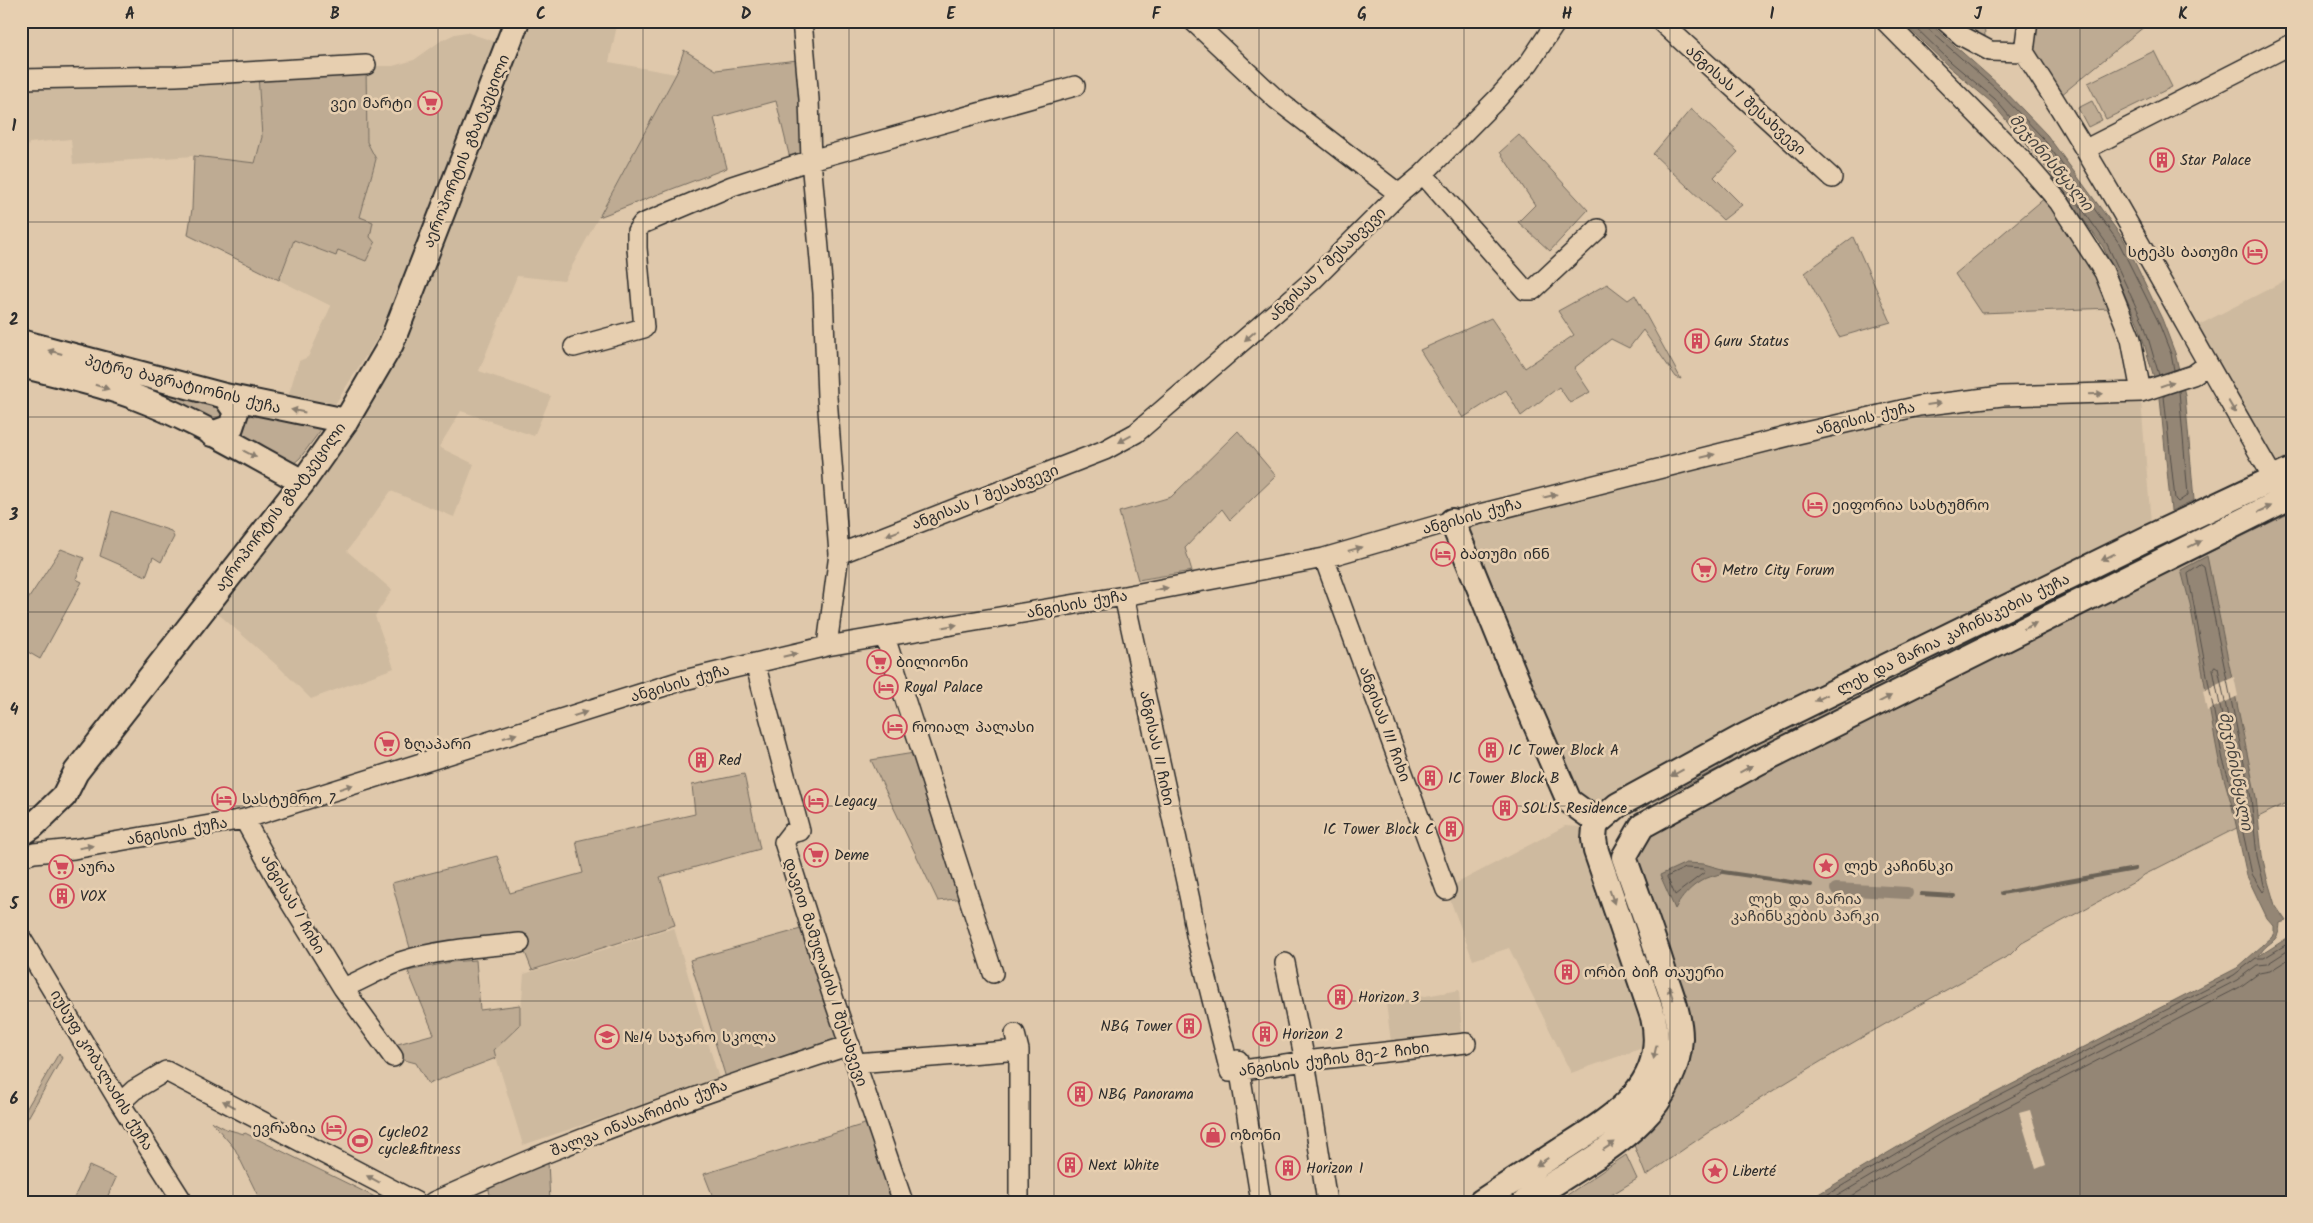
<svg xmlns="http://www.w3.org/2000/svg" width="2313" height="1223" font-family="Kalam,'Noto Sans Georgian',sans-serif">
<rect width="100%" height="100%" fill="#dfc8ab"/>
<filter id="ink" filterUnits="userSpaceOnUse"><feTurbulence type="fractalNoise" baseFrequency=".02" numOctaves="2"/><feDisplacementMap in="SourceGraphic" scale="10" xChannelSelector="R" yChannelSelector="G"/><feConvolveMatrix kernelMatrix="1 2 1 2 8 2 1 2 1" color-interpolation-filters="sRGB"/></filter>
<g filter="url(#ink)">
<path fill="#ceba9f" d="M 524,21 L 618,21 L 609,62 L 676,74 L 564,281 L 517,276 L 479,371 L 551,396 L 534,436 L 461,411 L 439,447 L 474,464 L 454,517 L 391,491 L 347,551 L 392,590 L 375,616 L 394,668 L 311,699 L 280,668 L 215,611 L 356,427 L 404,347 L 486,103 Z
M 466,32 L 496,42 L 425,232 L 376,340 L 332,409 L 286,403 L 299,361 L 308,357 L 331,306 L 279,280 L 294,240 L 335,255 L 338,249 L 366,261 L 370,237 L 360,217 L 376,159 L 367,142 L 366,66 L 393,66 L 414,60 L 442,40 L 455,34 Z
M 258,74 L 262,138 L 254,164 L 194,156 L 73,164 L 71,139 L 29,143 L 21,171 L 21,84 Z
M 2292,277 L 2292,462 L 2275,470 L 2193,328 Z
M 2141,401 L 2152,536 L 1598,822 L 1569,801 L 1465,524 L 1919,414 L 2029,404 Z
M 1565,826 L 1595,828 L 1657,1043 L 1571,1073 L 1509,948 L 1473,960 L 1446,889 Z
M 674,928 L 719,1079 L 523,1145 L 494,1050 L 520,1024 L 524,974 Z
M 1459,990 L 1462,1036 L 1392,1049 L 1386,1003 Z"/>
<path fill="#beab93" stroke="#746b5f" d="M 1945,21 L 1984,21 L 1985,36 L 1962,36 Z
M 2028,21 L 2151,21 L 2055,100 L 2024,52 Z
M 684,50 L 716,70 L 805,59 L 811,160 L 792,167 L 776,101 L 714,118 L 727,168 L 599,217 L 676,74 Z
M 2154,51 L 2172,87 L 2106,119 L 2088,83 Z
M 366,66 L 367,142 L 376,159 L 360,217 L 373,222 L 370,237 L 375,243 L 366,261 L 338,250 L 336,256 L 294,240 L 279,280 L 188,235 L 192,209 L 194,156 L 255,163 L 262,137 L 258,74 Z
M 2092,101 L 2102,120 L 2088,127 L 2078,108 Z
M 1691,109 L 1738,152 L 1714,177 L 1742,205 L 1723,220 L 1653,154 Z
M 1519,135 L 1588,210 L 1550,251 L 1518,222 L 1535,205 L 1500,152 Z
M 2046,197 L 2072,234 L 2112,308 L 1981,313 L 1955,274 Z
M 1853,237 L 1891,322 L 1839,337 L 1805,273 Z
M 1607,284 L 1628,300 L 1635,295 L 1681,379 L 1676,377 L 1643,330 L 1629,348 L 1611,339 L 1574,368 L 1590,392 L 1570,403 L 1559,387 L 1521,416 L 1506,390 L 1463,418 L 1420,350 L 1491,318 L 1525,368 L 1574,335 L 1558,311 Z
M 112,376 L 228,408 L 220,425 Z
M 243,411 L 317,426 L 320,431 L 300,458 L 292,465 L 233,438 Z
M 1238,431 L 1276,476 L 1230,520 L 1222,509 L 1185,548 L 1192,571 L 1138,580 L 1119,512 L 1171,497 Z
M 2292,483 L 2292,487 L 2026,617 L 2024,613 Z
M 112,511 L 171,531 L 174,537 L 161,562 L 153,557 L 146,576 L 100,556 Z
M 2292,512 L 2292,800 L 2144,875 L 2138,880 L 2022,943 L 2010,955 C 1885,1023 1761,1092 1646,1176 L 1632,1140 L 1683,1063 L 1637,870 L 1638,856 L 1656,827 L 1763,771 Z
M 61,549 L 84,558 L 76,579 L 82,582 L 40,659 L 21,648 L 21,603 L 25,604 Z
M 2021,615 L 2022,619 L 1771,741 L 1630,814 L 1628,808 L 1637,798 L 1924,659 Z
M 920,752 L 965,898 L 938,901 L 871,760 Z
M 744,774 L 760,849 L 660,877 L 675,925 L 532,970 L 521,942 L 413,959 L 392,883 L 497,856 L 510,893 L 583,873 L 576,841 L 695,814 L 692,785 Z
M 808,927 L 846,1044 L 726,1078 L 690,960 Z
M 476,960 L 480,1010 L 520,1005 L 520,1025 L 494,1050 L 496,1058 L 428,1084 L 416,1063 L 393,1057 L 387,1047 L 434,1034 L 408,971 L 451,962 Z
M 59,1053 L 62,1058 L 21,1130 L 21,1118 Z
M 211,1121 L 226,1129 L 244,1134 L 245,1133 L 381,1200 L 375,1202 L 261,1202 L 235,1149 Z
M 868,1123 L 893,1202 L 715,1202 L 704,1174 Z
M 1626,1155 L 1637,1179 L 1600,1202 L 1557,1202 Z
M 548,1161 L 550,1202 L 491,1201 L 489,1190 L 491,1181 Z
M 89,1166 L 116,1178 L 105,1202 L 72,1202 Z"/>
<path fill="#948675" stroke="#6a6257" d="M 1901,21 L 1927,21 L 2000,86 L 2047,135 L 2124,240 L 2162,319 L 2175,353 L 2185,395 L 2194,500 L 2171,511 L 2160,398 L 2139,326 L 2103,247 L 2052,175 L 1991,102 L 1948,66 Z
M 2207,556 L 2256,797 L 2262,855 L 2267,878 L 2275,905 L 2286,921 L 2280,923 C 2279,945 2267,940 2259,956 L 2292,935 L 2292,1202 L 1805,1202 L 1943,1120 L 2237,968 L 2272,937 L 2274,932 L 2274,926 L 2267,918 L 2247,876 L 2232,806 L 2219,761 L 2190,604 L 2181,570 Z
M 1686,863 L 1704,864 L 1722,869 L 1722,874 C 1700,877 1685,891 1675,909 L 1660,875 Z"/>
<path fill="#dfc8ab" d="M 2234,677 L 2238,696 L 2207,711 L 2203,691 Z
M 2030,1110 L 2046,1165 L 2036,1169 L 2019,1113 Z"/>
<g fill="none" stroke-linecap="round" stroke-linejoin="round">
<path stroke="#554f49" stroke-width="1" d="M 1909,21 L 1951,62 L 1995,99 L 2056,172 L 2107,244 L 2144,324 L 2159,375
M 1924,21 L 1926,27 L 1996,89 L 2043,138 L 2119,243 L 2158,321 L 2171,354 L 2174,370
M 2164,396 L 2175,499 L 2178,502 L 2188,495 L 2179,391
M 2201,565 L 2204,567 L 2251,798 L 2257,856 L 2265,889 L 2263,892 L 2252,874 L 2237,805 L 2223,760 L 2188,574 Z
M 2215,666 L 2218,668 L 2240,775 L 2238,778 L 2235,777 L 2230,758 L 2213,669 Z
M 1686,868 L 1703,869 L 1705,872 L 1675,895 L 1667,877 Z
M 1815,1202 L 1945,1124 L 2234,975 L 2256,958 L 2264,958 L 2292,941
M 1827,1202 L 1948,1130 L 2237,980 L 2257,965 L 2267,964 L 2292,948
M 1842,1202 L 1951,1136 L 2240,987 L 2259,973 L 2270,971 L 2292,957"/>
<path stroke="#6a6257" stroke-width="4" d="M 1723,872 L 1811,885
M 2002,893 L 2135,869
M 1921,894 L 1954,896"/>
<path stroke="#948675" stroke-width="12" d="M 1836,889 L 1907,893"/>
<g stroke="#2b2b2b" stroke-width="22">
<path id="minor" d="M 802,21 L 809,99 L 811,160 L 823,293 L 827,397 L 839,554 L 827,646
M 1193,21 L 1276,99 L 1399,194
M 1660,21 L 1832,178
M 1885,21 L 2027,165 L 2059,202 L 2104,272 L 2131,339 L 2141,392
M 1945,21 L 1962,36 L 1990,51 L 2024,52 C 2114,190 2190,336 2274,479
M 2024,52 L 2028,21
M 21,79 L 176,76 L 366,65
M 2086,149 L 2292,44
M 1423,174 L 1525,290 L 1533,290 L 1598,229
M 574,347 L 644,328 L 637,248 L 637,231 L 642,224 L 732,186 L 811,160 L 1075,86
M 839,554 L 1105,450 L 1136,433 L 1312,281 L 1399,194 L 1423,174 L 1497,99 L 1529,63 L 1557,21
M 1324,558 L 1446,890
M 1124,596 L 1190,900 L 1196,935 L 1230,1072 L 1305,1061 L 1466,1043
M 885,637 L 993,973
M 755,663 L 800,831 L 791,833 L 784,842 L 831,991 L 903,1202
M 21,817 L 23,817
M 244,819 L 290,902 L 343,988 L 393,1057
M 21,857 L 34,853 L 74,849 L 244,819 L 684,680 L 827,646 L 1124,596 L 1324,558 L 1452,521 L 1793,435 L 1919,406 L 2002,396 L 2141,392 L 2193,375 L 2207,365
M 21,938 L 120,1103 L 183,1202
M 1285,963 L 1305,1061 L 1327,1202
M 343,988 C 363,980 383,967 403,961 C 441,949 481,947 520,943
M 1015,1034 L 1019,1050 L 1019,1202
M 1238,1060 L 1261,1202
M 856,1063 L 1007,1051
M 120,1103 L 134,1090 L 166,1071 L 416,1202
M 433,1202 C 475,1184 517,1164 559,1148 C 655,1110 752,1077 850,1045"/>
</g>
<g stroke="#2b2b2b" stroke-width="28">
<path id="major" d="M 21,342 L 225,396 L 346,421
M 21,365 C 59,375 99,383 135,397 C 193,419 248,453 303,482
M 212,434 L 231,427 L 236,412 L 225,396
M 1452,521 L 1525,700 L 1569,801 L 1598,822
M 21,834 L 33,826 L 64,796 L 76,772 L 303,482 L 346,421 L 391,344 L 517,21
M 1481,1202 C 1508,1184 1535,1167 1561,1150 C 1610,1119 1670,1085 1653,1017 L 1596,851 L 1594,839 L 1595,828 L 1598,822 L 1618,805 L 1746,735 L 2152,536 L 2292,470
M 1525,1202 C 1562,1177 1612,1151 1643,1119 C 1663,1099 1679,1067 1680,1038 C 1680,1017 1672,996 1665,976 C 1653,936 1638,897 1624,857 L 1642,826 L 1759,762 L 2292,496"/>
</g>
<use href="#minor" stroke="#e7cfb0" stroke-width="19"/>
<use href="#major" stroke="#e7cfb0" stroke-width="24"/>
</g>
<defs><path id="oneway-solid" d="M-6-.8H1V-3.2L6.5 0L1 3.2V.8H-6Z" transform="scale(1.25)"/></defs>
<g fill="#897d6e">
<use href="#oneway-solid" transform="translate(1250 336) rotate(139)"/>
<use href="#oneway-solid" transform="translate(55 352) rotate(-165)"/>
<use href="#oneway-solid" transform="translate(2167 384) rotate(-19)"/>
<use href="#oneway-solid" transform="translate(102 387) rotate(17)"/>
<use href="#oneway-solid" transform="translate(2096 394) rotate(-1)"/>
<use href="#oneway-solid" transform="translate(1934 404) rotate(-7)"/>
<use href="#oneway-solid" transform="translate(2232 407) rotate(60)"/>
<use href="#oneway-solid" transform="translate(298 411) rotate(-169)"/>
<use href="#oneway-solid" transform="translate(1125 439) rotate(151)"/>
<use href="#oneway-solid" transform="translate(250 454) rotate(27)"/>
<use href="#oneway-solid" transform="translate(1708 456) rotate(-14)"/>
<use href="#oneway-solid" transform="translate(1550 496) rotate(-14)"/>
<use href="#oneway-solid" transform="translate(2265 509) rotate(-25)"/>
<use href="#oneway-solid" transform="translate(893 533) rotate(159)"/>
<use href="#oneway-solid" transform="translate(2195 544) rotate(-26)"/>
<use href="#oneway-solid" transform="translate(1355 549) rotate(-16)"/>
<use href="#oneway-solid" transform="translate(2108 557) rotate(154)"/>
<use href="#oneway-solid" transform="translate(1161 589) rotate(-11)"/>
<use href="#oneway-solid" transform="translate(950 626) rotate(-10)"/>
<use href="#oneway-solid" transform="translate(2030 626) rotate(-27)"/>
<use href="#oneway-solid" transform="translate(790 655) rotate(-13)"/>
<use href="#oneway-solid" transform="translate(1821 698) rotate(154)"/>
<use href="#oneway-solid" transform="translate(1885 699) rotate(-27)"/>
<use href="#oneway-solid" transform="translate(580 714) rotate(-18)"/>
<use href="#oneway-solid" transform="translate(510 736) rotate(-17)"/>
<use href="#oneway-solid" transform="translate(1746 769) rotate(-29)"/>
<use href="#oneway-solid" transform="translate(1677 773) rotate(151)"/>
<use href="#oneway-solid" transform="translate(346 787) rotate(-18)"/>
<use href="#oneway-solid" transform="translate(86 847) rotate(-10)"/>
<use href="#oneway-solid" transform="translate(1612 897) rotate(71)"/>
<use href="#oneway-solid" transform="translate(1671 993) rotate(-108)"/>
<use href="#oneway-solid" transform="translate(1655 1052) rotate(102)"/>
<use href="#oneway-solid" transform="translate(229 1104) rotate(-152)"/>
<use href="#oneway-solid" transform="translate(1609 1146) rotate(-34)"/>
<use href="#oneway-solid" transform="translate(1542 1162) rotate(147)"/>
<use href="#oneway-solid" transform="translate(373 1179) rotate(-152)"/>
</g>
</g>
<path fill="none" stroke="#2b2b2b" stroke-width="1" stroke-opacity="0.55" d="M 233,21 L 233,1202M 438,21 L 438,1202M 643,21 L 643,1202M 849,21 L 849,1202M 1054,21 L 1054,1202M 1259,21 L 1259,1202M 1464,21 L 1464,1202M 1670,21 L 1670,1202M 1875,21 L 1875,1202M 2080,21 L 2080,1202M 21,222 L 2292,222M 21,417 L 2292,417M 21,612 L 2292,612M 21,806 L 2292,806M 21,1001 L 2292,1001"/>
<defs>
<g id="supermarket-ring" transform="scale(1.25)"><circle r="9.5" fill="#e7cfb0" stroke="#d1495b" stroke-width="1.5"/><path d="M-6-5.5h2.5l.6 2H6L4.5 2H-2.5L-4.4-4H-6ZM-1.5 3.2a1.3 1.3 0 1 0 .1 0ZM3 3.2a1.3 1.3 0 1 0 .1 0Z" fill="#d1495b"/></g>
<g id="building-ring" transform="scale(1.25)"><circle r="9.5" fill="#e7cfb0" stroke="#d1495b" stroke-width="1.5"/><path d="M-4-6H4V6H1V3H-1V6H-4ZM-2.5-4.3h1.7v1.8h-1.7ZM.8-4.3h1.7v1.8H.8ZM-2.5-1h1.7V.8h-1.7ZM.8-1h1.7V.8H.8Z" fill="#d1495b"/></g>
<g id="hotel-ring" transform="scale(1.25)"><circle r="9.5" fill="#e7cfb0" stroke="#d1495b" stroke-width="1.5"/><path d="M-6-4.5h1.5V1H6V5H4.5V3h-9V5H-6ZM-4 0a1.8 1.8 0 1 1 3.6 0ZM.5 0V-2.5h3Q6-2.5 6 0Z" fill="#d1495b"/></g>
<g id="sight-ring" transform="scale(1.25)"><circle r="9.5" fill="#e7cfb0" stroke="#d1495b" stroke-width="1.5"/><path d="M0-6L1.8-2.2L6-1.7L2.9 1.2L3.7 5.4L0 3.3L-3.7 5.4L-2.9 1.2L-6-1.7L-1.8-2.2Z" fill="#d1495b"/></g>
<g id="school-ring" transform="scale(1.25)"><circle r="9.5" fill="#e7cfb0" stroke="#d1495b" stroke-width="1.5"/><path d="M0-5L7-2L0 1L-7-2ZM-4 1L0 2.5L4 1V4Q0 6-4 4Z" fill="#d1495b"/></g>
<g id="shop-ring" transform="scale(1.25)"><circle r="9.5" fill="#e7cfb0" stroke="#d1495b" stroke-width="1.5"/><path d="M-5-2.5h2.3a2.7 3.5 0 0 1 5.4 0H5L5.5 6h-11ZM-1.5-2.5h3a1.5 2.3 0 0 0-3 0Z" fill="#d1495b"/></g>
<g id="stadium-ring" transform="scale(1.25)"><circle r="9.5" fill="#e7cfb0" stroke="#d1495b" stroke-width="1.5"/><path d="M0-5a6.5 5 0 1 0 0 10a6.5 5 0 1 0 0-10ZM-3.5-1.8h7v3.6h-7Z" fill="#d1495b"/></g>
</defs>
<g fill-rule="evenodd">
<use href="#supermarket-ring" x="430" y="103"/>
<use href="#building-ring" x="2162" y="160"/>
<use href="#hotel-ring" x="2255" y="252"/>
<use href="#building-ring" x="1697" y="341"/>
<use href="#hotel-ring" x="1815" y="505"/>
<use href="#hotel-ring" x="1443" y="554"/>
<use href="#supermarket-ring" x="1704" y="570"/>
<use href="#supermarket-ring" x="879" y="662"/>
<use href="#hotel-ring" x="886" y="687"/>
<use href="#hotel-ring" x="895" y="727"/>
<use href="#supermarket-ring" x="387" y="744"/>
<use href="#building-ring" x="1491" y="750"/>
<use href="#building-ring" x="701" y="760"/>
<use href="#building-ring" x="1430" y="778"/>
<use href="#hotel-ring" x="224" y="799"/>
<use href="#hotel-ring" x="816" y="801"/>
<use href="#building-ring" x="1505" y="808"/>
<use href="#building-ring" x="1451" y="829"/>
<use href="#supermarket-ring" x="816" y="855"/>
<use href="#sight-ring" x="1826" y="866"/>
<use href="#supermarket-ring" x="61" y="867"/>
<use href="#building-ring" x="62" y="896"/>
<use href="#building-ring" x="1567" y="972"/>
<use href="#building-ring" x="1340" y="997"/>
<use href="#building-ring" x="1189" y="1026"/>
<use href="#building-ring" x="1265" y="1034"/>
<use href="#school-ring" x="607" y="1037"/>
<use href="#building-ring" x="1080" y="1094"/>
<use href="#hotel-ring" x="334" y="1128"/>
<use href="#shop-ring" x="1213" y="1135"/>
<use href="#stadium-ring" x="360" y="1141"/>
<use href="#building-ring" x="1070" y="1165"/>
<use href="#building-ring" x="1288" y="1168"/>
<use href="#sight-ring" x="1715" y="1171"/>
</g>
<g text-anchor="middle" stroke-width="5" stroke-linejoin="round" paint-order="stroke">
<g font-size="15" fill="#2b2b2b" stroke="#e7cfb0">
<text transform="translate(1746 100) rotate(42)" y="5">ანგისას I შესახვევი</text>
<text transform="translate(466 151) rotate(-68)" y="5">აეროპორტის გზატკეცილი</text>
<text transform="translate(1327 264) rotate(-44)" y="5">ანგისას I შესახვევი</text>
<text transform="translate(183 384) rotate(14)" y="5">პეტრე ბაგრატიონის ქუჩა</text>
<text transform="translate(1865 418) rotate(-13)" y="5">ანგისის ქუჩა</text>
<text transform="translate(985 497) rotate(-21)" y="5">ანგისას I შესახვევი</text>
<text transform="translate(280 507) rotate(-53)" y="5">აეროპორტის გზატკეცილი</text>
<text transform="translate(1472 516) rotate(-15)" y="5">ანგისის ქუჩა</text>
<text transform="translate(1077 604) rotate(-10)" y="5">ანგისის ქუჩა</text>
<text transform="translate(1953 634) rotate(-26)" y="5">ლეხ და მარია კაჩინსკების ქუჩა</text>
<text transform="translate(680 683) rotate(-16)" y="5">ანგისის ქუჩა</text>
<text transform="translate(1385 724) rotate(70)" y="5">ანგისას III ჩიხი</text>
<text transform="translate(1157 748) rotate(78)" y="5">ანგისას II ჩიხი</text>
<text transform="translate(177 831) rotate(-10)" y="5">ანგისის ქუჩა</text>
<text transform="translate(293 904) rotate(60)" y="5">ანგისას I ჩიხი</text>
<text transform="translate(826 972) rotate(72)" y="5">დავით მამულაძის I შესახვევი</text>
<text transform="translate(1334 1059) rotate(-7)" y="5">ანგისის ქუჩის მე-2 ჩიხი</text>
<text transform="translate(102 1070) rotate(59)" y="5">იუსუფ კობალაძის ქუჩა</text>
<text transform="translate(639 1118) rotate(-21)" y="5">შალვა ინასარიძის ქუჩა</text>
</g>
<g font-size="15" fill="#2b2b2b" stroke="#e7cfb0" text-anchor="start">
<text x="412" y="108" text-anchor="end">ვეი მარტი</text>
<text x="2180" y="165">Star Palace</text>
<text x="2238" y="257" text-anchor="end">სტეპს ბათუმი</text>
<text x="1714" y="346">Guru Status</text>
<text x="1832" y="510">ეიფორია სასტუმრო</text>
<text x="1460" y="559">ბათუმი ინნ</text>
<text x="1722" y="575">Metro City Forum</text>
<text x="896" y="667">ბილიონი</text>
<text x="904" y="692">Royal Palace</text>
<text x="912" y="732">როიალ პალასი</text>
<text x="404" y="749">ზღაპარი</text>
<text x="1508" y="755">IC Tower Block A</text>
<text x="718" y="765">Red</text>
<text x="1448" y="783">IC Tower Block B</text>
<text x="242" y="804">სასტუმრო 7</text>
<text x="834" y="806">Legacy</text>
<text x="1522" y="813">SOLIS Residence</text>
<text x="1434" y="834" text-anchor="end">IC Tower Block C</text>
<text x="834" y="860">Deme</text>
<text x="1844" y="871">ლეხ კაჩინსკი</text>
<text x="78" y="872">აურა</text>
<text x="80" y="901">VOX</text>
<text x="1584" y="977">ორბი ბიჩ თაუერი</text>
<text x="1358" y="1002">Horizon 3</text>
<text x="1172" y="1031" text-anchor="end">NBG Tower</text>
<text x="1282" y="1039">Horizon 2</text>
<text x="624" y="1042">№14 საჯარო სკოლა</text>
<text x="1098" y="1099">NBG Panorama</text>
<text x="316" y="1133" text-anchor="end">ევრაზია</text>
<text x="378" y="1137">CycleO2<tspan x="378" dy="17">cycle&amp;fitness</tspan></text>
<text x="1230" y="1140">ოზონი</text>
<text x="1088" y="1170">Next White</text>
<text x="1306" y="1173">Horizon 1</text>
<text x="1732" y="1176">Liberté</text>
</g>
<g font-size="15" fill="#413e3b" stroke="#e7cfb0">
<text x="1805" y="904">ლეხ და მარია<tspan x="1805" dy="17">კაჩინსკების პარკი</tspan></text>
</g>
<g font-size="16" font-style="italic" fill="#45423e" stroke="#e7cfb0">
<text transform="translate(2052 162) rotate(50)" y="6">მეჯინისწყალი</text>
<text transform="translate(2237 771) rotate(79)" y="6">მეჯინისწყალი</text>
</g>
</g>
<rect width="2313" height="1223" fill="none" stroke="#e7cfb0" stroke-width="55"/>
<rect x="28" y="28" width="2258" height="1168" fill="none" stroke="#2b2b2b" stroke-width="2"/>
<g font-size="16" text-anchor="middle" font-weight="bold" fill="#2b2b2b">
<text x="130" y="19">A</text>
<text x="335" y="19">B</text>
<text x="541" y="19">C</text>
<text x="746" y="19">D</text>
<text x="951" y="19">E</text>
<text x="1156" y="19">F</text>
<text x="1362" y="19">G</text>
<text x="1567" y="19">H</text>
<text x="1772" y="19">I</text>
<text x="1978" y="19">J</text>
<text x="2183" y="19">K</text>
<text x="14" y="131">1</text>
<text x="14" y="325">2</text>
<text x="14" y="520">3</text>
<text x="14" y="715">4</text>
<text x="14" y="909">5</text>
<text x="14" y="1104">6</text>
</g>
</svg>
